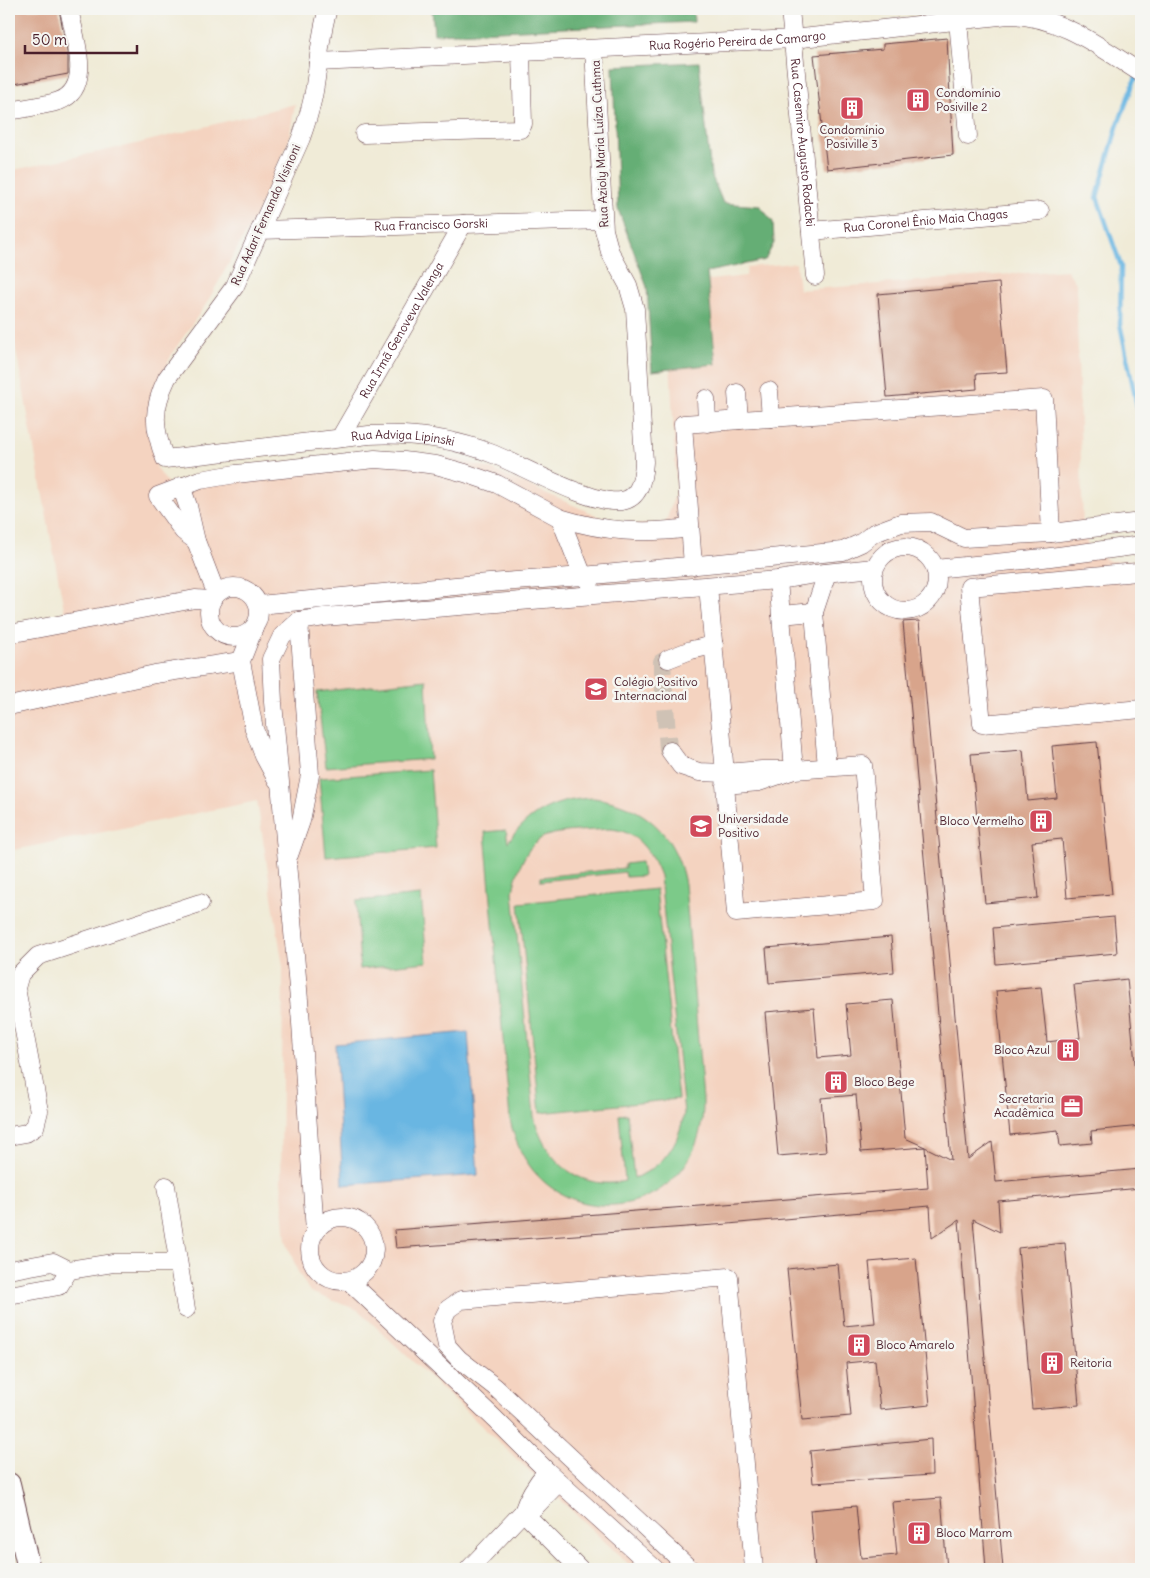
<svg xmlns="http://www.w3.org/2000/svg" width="1150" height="1578" font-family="Delius,sans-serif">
<rect width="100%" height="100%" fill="#f6f6f2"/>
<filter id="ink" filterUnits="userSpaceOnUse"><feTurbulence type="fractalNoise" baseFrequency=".02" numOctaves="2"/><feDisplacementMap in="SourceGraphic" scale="10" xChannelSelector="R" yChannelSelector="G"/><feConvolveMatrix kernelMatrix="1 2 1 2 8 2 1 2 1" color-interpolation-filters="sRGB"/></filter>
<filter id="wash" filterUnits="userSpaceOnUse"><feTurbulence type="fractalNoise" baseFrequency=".0096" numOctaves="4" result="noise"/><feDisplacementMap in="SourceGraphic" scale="20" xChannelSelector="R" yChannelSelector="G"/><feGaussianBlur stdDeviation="1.12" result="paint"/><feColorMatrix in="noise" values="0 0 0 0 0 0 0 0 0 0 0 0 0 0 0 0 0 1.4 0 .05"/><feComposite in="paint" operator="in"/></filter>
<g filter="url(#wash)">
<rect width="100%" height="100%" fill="#f0ebd7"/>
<path fill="#f4d3c0" d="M 295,104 L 289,140 L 255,217 L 206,304 L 173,352 L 158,384 L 150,432 L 157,469 L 169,485 L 401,455 L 431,455 L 462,460 L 493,470 L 605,519 L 629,525 L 665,524 L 676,491 L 676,478 L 669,342 L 657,286 L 746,276 L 747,267 L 796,263 L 799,290 L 1067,270 L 1076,283 L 1083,530 L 1090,550 L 1110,561 L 1141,560 L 1141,1569 L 634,1569 L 358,1310 L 310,1292 L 297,1270 L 286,1241 L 281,1181 L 283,967 L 257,801 L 9,851 L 9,631 L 66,620 L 9,313 L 9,171 L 136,144 Z"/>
<path fill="#7cca89" stroke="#63745a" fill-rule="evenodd" d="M 426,680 L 430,759 L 326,767 L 317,692 Z
M 430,770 L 436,848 L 326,857 L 319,778 Z
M 594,798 C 645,805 676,834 685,884 L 703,1100 C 706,1227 535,1246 510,1119 L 485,832 L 506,830 L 508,842 C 530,811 557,799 594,798 ZM 609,829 C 637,830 651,852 660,876 L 684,1113 C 679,1144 663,1167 634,1178 L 627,1114 L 619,1115 L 625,1181 C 579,1192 543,1159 534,1116 L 513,892 C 516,874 526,843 546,836 C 565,830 589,831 609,829 Z
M 641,862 L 643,876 L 626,877 L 625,872 L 541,881 L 541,877 L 625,868 L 625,864 Z
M 656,889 L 678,1099 L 540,1113 L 519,903 Z
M 421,895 L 427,962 L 360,969 L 356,901 Z"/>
<path fill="#65ae75" stroke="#586650" d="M 432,9 L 693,9 L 694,22 L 434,34 Z
M 699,62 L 711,174 L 723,203 L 760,206 L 773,222 L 774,243 L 765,260 L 707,272 L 716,364 L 652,371 L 647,287 L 618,209 L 613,66 Z"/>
<path fill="#69b6e2" stroke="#5a6a86" d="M 468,1032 L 478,1175 L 343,1185 L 335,1044 Z"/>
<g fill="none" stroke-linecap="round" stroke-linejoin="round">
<path stroke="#69b6e2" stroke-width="4.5" d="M 1137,74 L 1117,127 L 1097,197 L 1121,266 L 1120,324 L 1140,420 L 1140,506"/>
</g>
<g id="blocks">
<path fill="#d8a48b" d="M 9,9 L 59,9 L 68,57 L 68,74 L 9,85 Z
M 947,38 L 953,155 L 827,169 L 814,55 L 883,49 L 883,44 Z
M 999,283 L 1007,372 L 976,374 L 977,389 L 887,397 L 878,294 Z
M 919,621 L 968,1159 L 992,1142 L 996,1182 L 1141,1169 L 1141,1188 L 998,1201 L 1000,1232 L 973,1219 L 1003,1569 L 986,1569 L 959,1220 L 932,1238 L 930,1206 L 728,1224 L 396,1248 L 394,1230 L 928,1188 L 925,1147 L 951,1160 L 903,622 Z
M 1097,742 L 1112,894 L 1067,898 L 1062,839 L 1032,842 L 1038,898 L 985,903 L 971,754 L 1023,750 L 1028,801 L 1057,798 L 1052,746 Z
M 1114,917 L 1117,953 L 996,964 L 993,928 Z
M 891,937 L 894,972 L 769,983 L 766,948 Z
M 1127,979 L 1141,1126 L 1091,1131 L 1092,1143 L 1060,1146 L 1058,1130 L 1010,1135 L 996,991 L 1041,987 L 1047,1042 L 1080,1038 L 1074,985 Z
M 893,1000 L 905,1138 L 925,1147 L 861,1152 L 856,1095 L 821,1098 L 826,1152 L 778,1156 L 765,1012 L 814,1008 L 818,1058 L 851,1055 L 846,1004 Z
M 1065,1243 L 1079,1405 L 1032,1409 L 1018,1248 Z
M 916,1258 L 930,1405 L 880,1410 L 875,1360 L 846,1363 L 851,1416 L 802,1420 L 787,1269 L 838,1264 L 844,1326 L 875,1323 L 869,1262 Z
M 931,1439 L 932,1475 L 813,1483 L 810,1451 Z
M 941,1498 L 947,1569 L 815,1569 L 810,1510 L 856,1506 L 861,1558 L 897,1555 L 892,1502 Z"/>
</g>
</g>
<g filter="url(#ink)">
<use href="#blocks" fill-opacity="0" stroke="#633e45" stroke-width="1"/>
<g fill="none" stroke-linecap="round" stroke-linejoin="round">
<path stroke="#cfc2b5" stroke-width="18" stroke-dasharray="18 9" stroke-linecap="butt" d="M 668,659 L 662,662 L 668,749 L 670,751"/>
<g stroke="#633e45" stroke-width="19">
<g id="minor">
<path id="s1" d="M 328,9 C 319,37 319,67 313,97 C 310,111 306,124 301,138 L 235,286 L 167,378 C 152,409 153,428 165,459 L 369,435 C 412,433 452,438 493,454 C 523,466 591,505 621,501 C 640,499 643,478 644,462 L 635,309 L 628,285 L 610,252 L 604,230 L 594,49"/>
<path id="s2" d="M 790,9 L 815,276"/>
<path d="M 958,20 L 968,136"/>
<path id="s3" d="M 318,62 L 793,39 L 1008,15 C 1059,15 1100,47 1141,73"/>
<path d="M 9,111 C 25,108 43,106 59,101 C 94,88 74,36 69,9"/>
<path d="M 364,134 L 520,129 L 523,124 L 521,52"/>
<path id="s4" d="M 260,230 L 603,220"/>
<path id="s5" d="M 811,231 L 1040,211"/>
<path d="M 769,391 L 771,418"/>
<path d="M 737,393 L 739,420"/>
<path d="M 706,399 L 707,423"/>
<path id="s6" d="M 340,438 L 463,224"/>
<path d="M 181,486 L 188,506 L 196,541 L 216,593"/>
<path d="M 560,518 C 605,532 644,534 690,528"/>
<path d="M 1051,533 L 1141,522"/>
<path d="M 196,541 L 183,531 L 158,496 L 200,480 L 236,474 L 375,459 L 404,461 L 436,465 L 465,473 L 497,484 L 560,518 L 583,576 L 843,551 L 861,543 L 874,533 L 901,523 L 931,522 L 964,538 L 1051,533 L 1044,399 L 683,424 L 693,566"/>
<circle cx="905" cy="579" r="32"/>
<path d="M 935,569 L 1043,558 L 1141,545"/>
<path d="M 827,573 L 814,612 L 827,767"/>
<path d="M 1141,573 L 1137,572 L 969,587 L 982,724 L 1141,709"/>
<path d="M 778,580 L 794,770"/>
<path d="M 708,586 L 725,773"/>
<circle cx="234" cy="612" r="25"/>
<path d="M 259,605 L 476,584 L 583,576 L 590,583"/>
<path d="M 781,615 L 814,612"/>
<path d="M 254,628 L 241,661 L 254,729 L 264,756 L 277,780"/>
<path d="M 9,634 L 195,599 L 212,600"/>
<path d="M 668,659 L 691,650 L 714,645"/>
<path d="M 9,706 L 155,674 L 241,661"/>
<path d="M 670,751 L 681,766 L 699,772 L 725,773 L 762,770 L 794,770 L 863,765 L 875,901 L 736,913 L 725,785 L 759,782 L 794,770"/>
<path d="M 289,855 L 301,821 L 310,775 L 299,621"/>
<path d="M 9,1136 L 26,1133 L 35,1127 L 39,1111 L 16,988 L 20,974 L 38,956 L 200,903"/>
<path d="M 166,1186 L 186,1309"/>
<circle cx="342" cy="1249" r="32"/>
<path d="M 315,1232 L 301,1023 L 273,702 L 271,659 L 282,636 L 299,621 L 324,617 L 778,580 L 815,574 L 874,568"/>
<path d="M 9,1270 L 53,1262 L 69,1270 L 113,1263 L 178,1263"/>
<path d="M 349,1281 L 495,1419 L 547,1471 L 655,1569"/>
<path d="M 9,1295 L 59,1286 L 69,1270"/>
<path d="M 523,1512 L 580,1569"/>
<path d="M 523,1512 C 528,1496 536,1484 547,1471"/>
<path d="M 469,1569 L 523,1512 L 535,1507 L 559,1482"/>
<path d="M 690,1569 L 495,1387 L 459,1359 L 447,1346 L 442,1321 L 448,1309 L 461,1300 L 729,1277 L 754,1569"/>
</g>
</g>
<g stroke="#633e45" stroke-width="24">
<path id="major" d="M 9,1484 L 29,1569"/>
</g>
<use href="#minor" stroke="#fff" stroke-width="18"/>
<use href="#major" stroke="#fff" stroke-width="22"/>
</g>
</g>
<defs>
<g id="building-square" transform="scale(1.25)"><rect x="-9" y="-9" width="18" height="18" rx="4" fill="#d1495b" stroke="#f6f6f2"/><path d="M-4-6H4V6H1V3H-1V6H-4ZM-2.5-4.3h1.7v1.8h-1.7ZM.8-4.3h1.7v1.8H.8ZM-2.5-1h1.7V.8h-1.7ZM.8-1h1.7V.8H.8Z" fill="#fff"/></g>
<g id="school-square" transform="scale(1.25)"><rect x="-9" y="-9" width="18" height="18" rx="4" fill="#d1495b" stroke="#f6f6f2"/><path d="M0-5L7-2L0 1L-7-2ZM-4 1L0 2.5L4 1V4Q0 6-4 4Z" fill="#fff"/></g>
<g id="university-square" transform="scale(1.25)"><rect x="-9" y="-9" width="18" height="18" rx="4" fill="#d1495b" stroke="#f6f6f2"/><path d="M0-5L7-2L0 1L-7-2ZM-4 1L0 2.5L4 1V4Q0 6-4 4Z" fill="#fff"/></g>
<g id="office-square" transform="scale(1.25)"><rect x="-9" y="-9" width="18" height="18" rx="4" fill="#d1495b" stroke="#f6f6f2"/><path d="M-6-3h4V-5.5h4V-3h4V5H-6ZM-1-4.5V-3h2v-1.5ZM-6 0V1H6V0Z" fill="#fff"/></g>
</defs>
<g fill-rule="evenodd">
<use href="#building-square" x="918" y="100"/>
<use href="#building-square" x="852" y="108"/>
<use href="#school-square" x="596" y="689"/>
<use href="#building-square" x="1041" y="821"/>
<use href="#university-square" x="701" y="826"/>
<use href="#building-square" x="1068" y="1050"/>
<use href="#building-square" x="836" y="1082"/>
<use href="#office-square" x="1072" y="1106"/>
<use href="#building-square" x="859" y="1345"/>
<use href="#building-square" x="1052" y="1363"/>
<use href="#building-square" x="919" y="1533"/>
</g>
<g text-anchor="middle" stroke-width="5" stroke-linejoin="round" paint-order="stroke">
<g font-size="12" fill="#4a1f2b" stroke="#f6f6f2">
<text dy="4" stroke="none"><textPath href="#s3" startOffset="420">Rua Rogério Pereira de Camargo</textPath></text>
<text dy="4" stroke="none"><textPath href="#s2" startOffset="134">Rua Casemiro Augusto Rodacki</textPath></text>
<text transform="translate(600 144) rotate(-93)" y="4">Rua Azioly Maria Luíza Cuthma</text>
<text transform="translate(266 215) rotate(-66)" y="4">Rua Adari Fernando Visinoni</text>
<text dy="4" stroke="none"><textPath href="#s5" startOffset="115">Rua Coronel Ênio Maia Chagas</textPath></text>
<text dy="4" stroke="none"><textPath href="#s4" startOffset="171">Rua Francisco Gorski</textPath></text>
<text dy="4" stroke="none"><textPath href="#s6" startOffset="124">Rua Irmã Genoveva Valenga</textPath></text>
<text dy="4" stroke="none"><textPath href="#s1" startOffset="732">Rua Adviga Lipinski</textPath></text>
</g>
<g font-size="12" fill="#4a1f2b" stroke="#f6f6f2" text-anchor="start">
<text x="936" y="97">Condomínio<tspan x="936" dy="14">Posiville 2</tspan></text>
<text x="852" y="134" text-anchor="middle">Condomínio<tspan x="852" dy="14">Posiville 3</tspan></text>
<text x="614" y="686">Colégio Positivo<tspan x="614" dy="14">Internacional</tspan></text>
<text x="718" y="823">Universidade<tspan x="718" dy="14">Positivo</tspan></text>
<text x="1024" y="825" text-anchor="end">Bloco Vermelho</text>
<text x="1050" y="1054" text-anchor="end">Bloco Azul</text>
<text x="854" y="1086">Bloco Bege</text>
<text x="1054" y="1103" text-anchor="end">Secretaria<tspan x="1054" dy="14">Acadêmica</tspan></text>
<text x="876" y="1349">Bloco Amarelo</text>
<text x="1070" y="1367">Reitoria</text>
<text x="936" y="1537">Bloco Marrom</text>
</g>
</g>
<rect width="1150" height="1578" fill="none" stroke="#f6f6f2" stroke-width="30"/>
<path d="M25 45v8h112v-8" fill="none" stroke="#4a1f2b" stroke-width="2.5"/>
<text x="32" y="45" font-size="15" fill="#4a1f2b" stroke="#f6f6f2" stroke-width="4" paint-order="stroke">50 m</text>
</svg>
